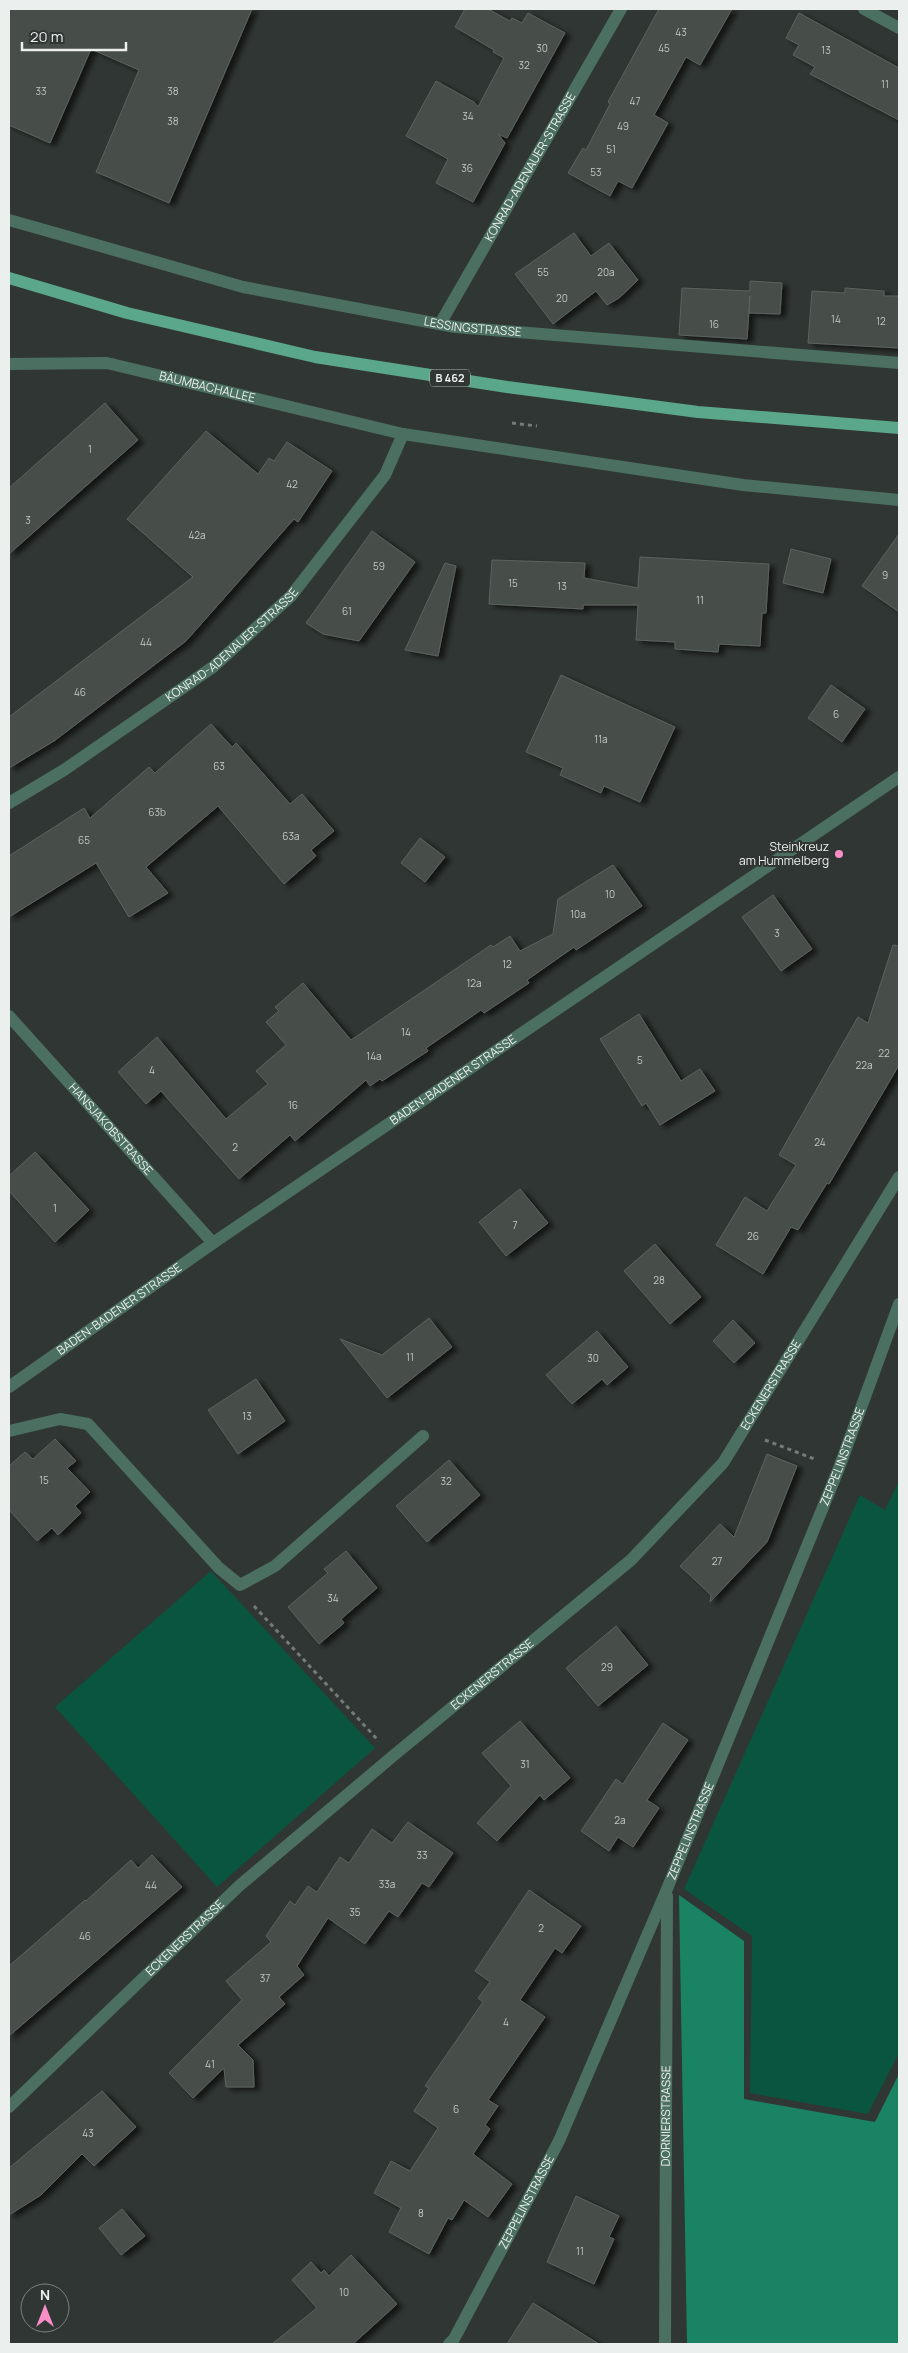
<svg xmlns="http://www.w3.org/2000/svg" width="908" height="2353" font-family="Manrope,sans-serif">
<defs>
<filter id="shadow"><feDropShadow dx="5.5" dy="3" stdDeviation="2.5" flood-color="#0009"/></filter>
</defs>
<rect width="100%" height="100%" fill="#303633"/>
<path fill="#0a553f" d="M 899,1481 L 899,2053 L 868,2114 L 750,2093 L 752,1936 L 684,1889 L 860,1495 L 885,1510 Z
M 211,1571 L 375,1748 L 217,1887 L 55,1707 Z"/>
<path fill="#1a8364" d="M 679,1895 L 744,1941 L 744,2099 L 875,2122 L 899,2074 L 899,2344 L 687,2344 Z"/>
<path fill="#464d4a" stroke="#5c6360" filter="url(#shadow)" d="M 9,9 L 252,9 L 169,203 L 96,172 L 139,70 L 91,49 L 50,143 L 9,125 Z
M 465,9 L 488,9 L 510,21 L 512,18 L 522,23 L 528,13 L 565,33 L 507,138 L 498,134 L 505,143 L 473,202 L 436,183 L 448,159 L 406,136 L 436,81 L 474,102 L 478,107 L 504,58 L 493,52 L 494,50 L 455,27 Z
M 659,9 L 732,9 L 700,65 L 686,57 L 654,115 L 668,123 L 632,188 L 618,181 L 610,196 L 568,173 L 583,148 L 586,150 L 610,104 L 608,102 Z
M 799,13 L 899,68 L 899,120 L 810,74 L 815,67 L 793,55 L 799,45 L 786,38 Z
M 574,233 L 591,256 L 609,243 L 638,280 L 619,298 L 607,305 L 596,291 L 553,324 L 515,274 Z
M 750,281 L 782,283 L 780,314 L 749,313 L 750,296 L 747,339 L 679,335 L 682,288 L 750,291 Z
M 845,288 L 884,291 L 884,296 L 899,296 L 899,348 L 808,343 L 812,291 L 845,293 Z
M 105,403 L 138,440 L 9,554 L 9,488 Z
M 206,431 L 258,474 L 269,458 L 274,461 L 287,442 L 332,471 L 298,522 L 294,519 L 186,641 L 54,741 L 9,768 L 9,717 L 193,577 L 127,519 Z
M 372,531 L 415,562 L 359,641 L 323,634 L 306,623 Z
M 899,534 L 899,612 L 862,586 Z
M 791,549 L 831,559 L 823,593 L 783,583 Z
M 640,557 L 769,564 L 766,613 L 762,613 L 760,646 L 719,644 L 718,652 L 675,649 L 675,642 L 636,640 L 638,605 L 583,605 L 583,609 L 489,604 L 492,560 L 585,563 L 584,578 L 638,588 Z
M 445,563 L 456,566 L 438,656 L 405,650 Z
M 561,675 L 675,727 L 640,802 L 604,786 L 601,793 L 560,775 L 563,768 L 526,752 Z
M 831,685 L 865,709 L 842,742 L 808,718 Z
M 211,724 L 232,747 L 236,743 L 290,804 L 302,794 L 334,831 L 311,850 L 316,856 L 284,884 L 218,806 L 146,867 L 168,893 L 129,917 L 96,863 L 9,917 L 9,856 L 84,808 L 90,818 L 149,767 L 155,773 Z
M 420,838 L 445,857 L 425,882 L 401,863 Z
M 613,865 L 642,906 L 576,950 L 574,947 L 527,980 L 529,983 L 484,1013 L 481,1010 L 426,1048 L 428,1051 L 382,1081 L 380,1079 L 370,1086 L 366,1080 L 295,1141 L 290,1135 L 239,1179 L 161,1091 L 146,1104 L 118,1072 L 157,1037 L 226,1119 L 268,1084 L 256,1071 L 286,1045 L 266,1022 L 279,1011 L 275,1007 L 303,983 L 351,1040 L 491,945 L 493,947 L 510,936 L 520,951 L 553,934 L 558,899 Z
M 773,895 L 812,949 L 781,971 L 742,917 Z
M 893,945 L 899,946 L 899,1065 L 829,1184 L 827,1183 L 798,1230 L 791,1227 L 763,1274 L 716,1245 L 745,1197 L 767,1211 L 796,1165 L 779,1155 L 858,1017 L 868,1023 Z
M 639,1014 L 681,1081 L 700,1069 L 715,1091 L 660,1125 L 646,1103 L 642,1106 L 600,1039 Z
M 35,1152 L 89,1210 L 55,1242 L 9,1191 L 9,1176 Z
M 520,1189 L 548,1223 L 506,1256 L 479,1222 Z
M 655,1244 L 701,1297 L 670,1324 L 624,1271 Z
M 429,1318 L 452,1347 L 387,1398 L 340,1339 L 382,1355 Z
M 733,1320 L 755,1343 L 734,1363 L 713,1341 Z
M 597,1331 L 628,1367 L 607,1385 L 602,1379 L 572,1404 L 546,1375 Z
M 256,1379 L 285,1421 L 238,1454 L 208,1410 Z
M 55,1439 L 76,1461 L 67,1468 L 90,1492 L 75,1506 L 81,1513 L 58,1535 L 52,1528 L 37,1541 L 9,1510 L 9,1466 L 25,1452 L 33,1459 Z
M 767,1454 L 797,1466 L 767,1542 L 710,1602 L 711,1595 L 680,1566 L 720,1524 L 734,1537 Z
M 449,1460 L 480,1495 L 427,1542 L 396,1506 Z
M 346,1551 L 377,1588 L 341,1619 L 344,1623 L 319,1644 L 288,1607 L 328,1573 L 324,1569 Z
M 616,1626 L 648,1665 L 598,1706 L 566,1668 Z
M 520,1721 L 570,1778 L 544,1800 L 540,1795 L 497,1841 L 477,1823 L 511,1786 L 482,1753 Z
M 663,1723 L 688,1740 L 647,1800 L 659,1808 L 633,1847 L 618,1837 L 609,1851 L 581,1831 L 616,1779 L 623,1784 Z
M 408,1822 L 453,1853 L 429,1887 L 422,1883 L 398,1917 L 389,1911 L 365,1944 L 328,1918 L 297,1966 L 304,1975 L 279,1997 L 285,2004 L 238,2045 L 253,2060 L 254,2087 L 226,2087 L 224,2068 L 193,2098 L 169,2073 L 242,2000 L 226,1981 L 271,1942 L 266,1936 L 290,1901 L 295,1905 L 308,1886 L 317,1892 L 340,1857 L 349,1863 L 372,1829 L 392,1843 Z
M 152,1855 L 182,1887 L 9,2036 L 9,1966 L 85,1900 L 86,1901 L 131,1860 L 138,1868 Z
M 529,1890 L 581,1926 L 562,1953 L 555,1948 L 520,2000 L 545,2017 L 488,2100 L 498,2106 L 485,2125 L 490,2129 L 473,2154 L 512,2184 L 488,2217 L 464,2200 L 452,2220 L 448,2218 L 429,2254 L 389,2232 L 401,2208 L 374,2193 L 391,2161 L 410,2171 L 438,2128 L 414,2111 L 429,2088 L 425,2086 L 483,2002 L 478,1998 L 490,1982 L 475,1971 Z
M 102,2091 L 136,2127 L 94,2166 L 82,2154 L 41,2195 L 9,2215 L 9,2168 Z
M 576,2196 L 619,2216 L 609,2237 L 614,2239 L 594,2284 L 547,2262 Z
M 122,2209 L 145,2236 L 121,2255 L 99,2228 Z
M 351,2255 L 397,2304 L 353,2344 L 272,2344 L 317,2308 L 292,2280 L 311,2262 L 321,2273 L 324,2270 L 329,2276 Z
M 533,2303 L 599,2344 L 507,2344 Z"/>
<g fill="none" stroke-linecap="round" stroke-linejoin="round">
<path stroke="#767b78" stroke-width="3" stroke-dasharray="4 4" stroke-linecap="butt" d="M 512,423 L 537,426
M 765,1440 L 817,1460
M 254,1606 L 377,1739"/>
<path stroke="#4b6f61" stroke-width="12" d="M 9,220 L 55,233
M 9,1431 L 60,1419 L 88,1424 L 219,1568 L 240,1585 L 275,1566 L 423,1436"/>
<g stroke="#4b6f61" stroke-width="12">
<path d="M 864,9 L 899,28"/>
<path id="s1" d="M 55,233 L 243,287 L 455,327 L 899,363"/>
<path id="s2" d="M 440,324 L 621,9"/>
<path id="s3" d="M 9,364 L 107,363 L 403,434 L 743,485 L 899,500"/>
<path id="s4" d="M 9,803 L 64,770 L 213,667 L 291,596 L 385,475 L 403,434"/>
<path id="s5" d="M 9,1016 L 213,1243"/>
<path id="s6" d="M 9,1387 L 213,1243 L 899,777"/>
<path id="s7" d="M 9,2107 L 239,1886 L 393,1756 L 631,1560 L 723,1463 L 899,1177"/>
<path id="s8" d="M 449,2344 L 454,2339 L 559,2141 L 667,1889 L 839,1468 L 899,1304"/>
<path id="s9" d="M 665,2344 L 667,1896"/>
</g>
<path stroke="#5ba78b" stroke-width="12" d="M 9,278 L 127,313 L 315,357 L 507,387 L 698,412 L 899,428"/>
</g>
<circle fill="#fa8fc8" stroke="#303633" stroke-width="2" cx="839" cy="854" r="5"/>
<g text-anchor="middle" stroke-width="4" stroke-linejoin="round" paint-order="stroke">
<g font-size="10" fill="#c2c6c4">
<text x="681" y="36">43</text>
<text x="542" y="52">30</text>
<text x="664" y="52">45</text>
<text x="826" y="54">13</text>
<text x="524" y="69">32</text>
<text x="885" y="88">11</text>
<text x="41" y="95">33</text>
<text x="173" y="95">38</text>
<text x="635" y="105">47</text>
<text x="468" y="120">34</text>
<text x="173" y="125">38</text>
<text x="623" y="130">49</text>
<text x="611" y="153">51</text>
<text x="467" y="172">36</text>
<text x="596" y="176">53</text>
<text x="543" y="276">55</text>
<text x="606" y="276">20a</text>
<text x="562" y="302">20</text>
<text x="836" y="323">14</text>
<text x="881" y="325">12</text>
<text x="714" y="328">16</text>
<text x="90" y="453">1</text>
<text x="292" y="488">42</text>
<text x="28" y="524">3</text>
<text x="197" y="539">42a</text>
<text x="379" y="570">59</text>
<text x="885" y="579">9</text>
<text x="513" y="587">15</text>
<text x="562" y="590">13</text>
<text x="700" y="604">11</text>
<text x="347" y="615">61</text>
<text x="146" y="646">44</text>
<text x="80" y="696">46</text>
<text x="836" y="718">6</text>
<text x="601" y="743">11a</text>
<text x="219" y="770">63</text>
<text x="157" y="816">63b</text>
<text x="291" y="840">63a</text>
<text x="84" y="844">65</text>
<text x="610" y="898">10</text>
<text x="578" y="918">10a</text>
<text x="777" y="937">3</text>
<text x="507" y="968">12</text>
<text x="474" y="987">12a</text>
<text x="406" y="1036">14</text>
<text x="884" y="1057">22</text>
<text x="374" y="1060">14a</text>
<text x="640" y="1064">5</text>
<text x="864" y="1069">22a</text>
<text x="152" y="1074">4</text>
<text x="293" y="1109">16</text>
<text x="820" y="1146">24</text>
<text x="235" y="1151">2</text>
<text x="55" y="1212">1</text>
<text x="515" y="1229">7</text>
<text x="753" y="1240">26</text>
<text x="659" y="1284">28</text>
<text x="410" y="1361">11</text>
<text x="593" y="1362">30</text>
<text x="247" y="1420">13</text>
<text x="44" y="1484">15</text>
<text x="446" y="1485">32</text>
<text x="717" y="1565">27</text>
<text x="333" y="1602">34</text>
<text x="607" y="1671">29</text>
<text x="525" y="1768">31</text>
<text x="620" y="1824">2a</text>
<text x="422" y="1859">33</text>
<text x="387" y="1888">33a</text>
<text x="151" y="1889">44</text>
<text x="355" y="1916">35</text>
<text x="541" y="1932">2</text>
<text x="85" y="1940">46</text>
<text x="265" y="1982">37</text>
<text x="506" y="2026">4</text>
<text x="210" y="2068">41</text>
<text x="456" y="2113">6</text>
<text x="88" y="2137">43</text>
<text x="421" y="2217">8</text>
<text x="580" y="2255">11</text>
<text x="344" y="2296">10</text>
</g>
<rect fill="#303633" stroke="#b3b8b5" stroke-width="1" x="430" y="369.5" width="40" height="17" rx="4"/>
<g font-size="11" font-weight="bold" fill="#ebefed">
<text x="450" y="382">B 462</text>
</g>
<g font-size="12" fill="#ebefed" stroke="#303633">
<text dy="4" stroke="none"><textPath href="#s2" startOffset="181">KONRAD-ADENAUER-STRASSE</textPath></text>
<text dy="4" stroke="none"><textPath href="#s1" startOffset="429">LESSINGSTRASSE</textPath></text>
<text dy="4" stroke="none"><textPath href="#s3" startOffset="201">BÄUMBACHALLEE</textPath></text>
<text dy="4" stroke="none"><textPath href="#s4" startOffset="274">KONRAD-ADENAUER-STRASSE</textPath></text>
<text dy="4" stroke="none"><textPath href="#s6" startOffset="540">BADEN-BADENER STRASSE</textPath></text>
<text dy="4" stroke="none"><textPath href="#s5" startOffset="152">HANSJAKOBSTRASSE</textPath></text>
<text dy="4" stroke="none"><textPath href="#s6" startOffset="135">BADEN-BADENER STRASSE</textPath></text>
<text dy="4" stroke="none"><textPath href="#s7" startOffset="1054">ECKENERSTRASSE</textPath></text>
<text dy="4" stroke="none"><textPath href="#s8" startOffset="972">ZEPPELINSTRASSE</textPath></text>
<text dy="4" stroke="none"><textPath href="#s7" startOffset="649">ECKENERSTRASSE</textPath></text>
<text dy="4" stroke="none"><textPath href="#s8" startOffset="568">ZEPPELINSTRASSE</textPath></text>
<text dy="4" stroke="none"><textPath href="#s7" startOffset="244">ECKENERSTRASSE</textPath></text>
<text dy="4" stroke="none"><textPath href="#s9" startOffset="228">DORNIERSTRASSE</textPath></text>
<text dy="4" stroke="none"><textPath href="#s8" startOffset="162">ZEPPELINSTRASSE</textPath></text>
</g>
<g font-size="12" fill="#ebefed" stroke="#303633" text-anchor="end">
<text x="829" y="851">Steinkreuz<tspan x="829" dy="14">am Hummelberg</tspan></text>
</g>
</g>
<rect width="908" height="2353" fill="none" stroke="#ebefed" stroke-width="20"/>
<g transform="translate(45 2308)"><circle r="24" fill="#303633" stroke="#7b807d"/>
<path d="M0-4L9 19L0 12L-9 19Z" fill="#fa8fc8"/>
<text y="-8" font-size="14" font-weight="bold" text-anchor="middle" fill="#ebefed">N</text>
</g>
<path d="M22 42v8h104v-8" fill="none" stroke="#ebefed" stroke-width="2.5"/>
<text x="30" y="42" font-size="15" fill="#ebefed" stroke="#303633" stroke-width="4" paint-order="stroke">20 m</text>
</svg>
